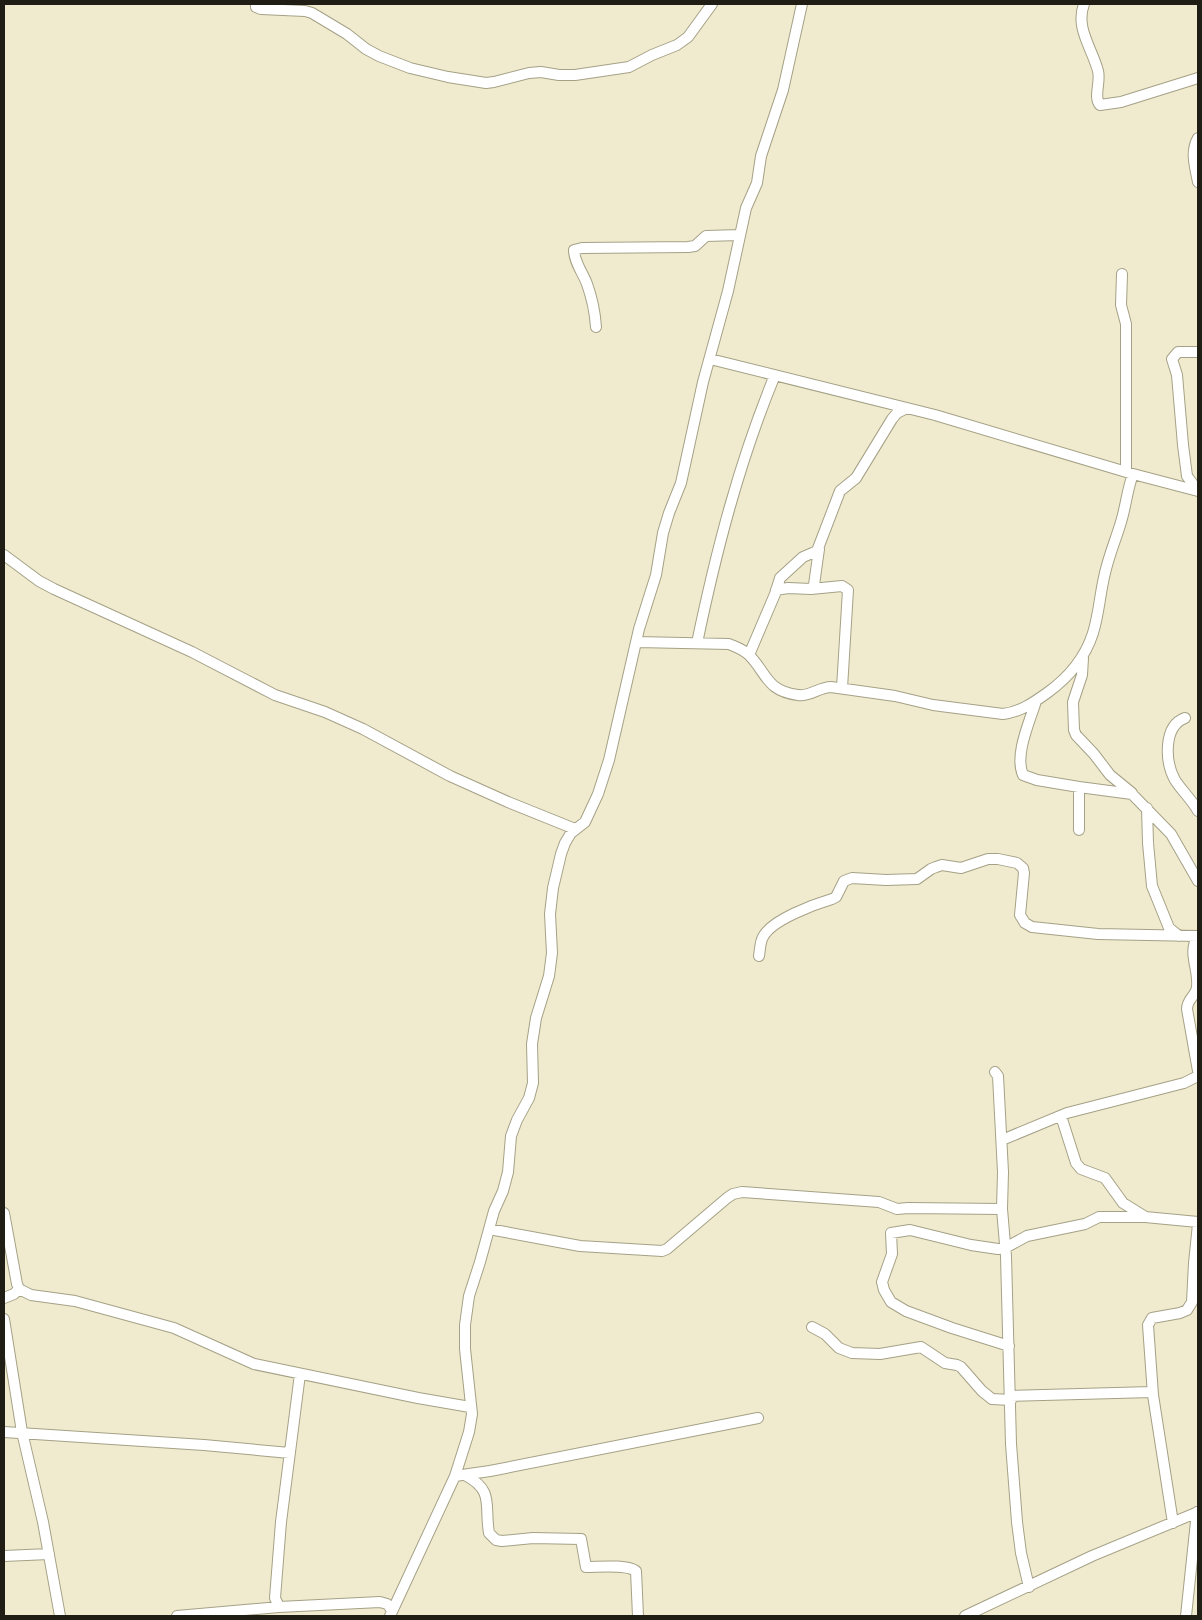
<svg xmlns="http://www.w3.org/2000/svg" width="1202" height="1620" font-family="Jost,sans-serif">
<rect width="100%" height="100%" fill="#f0ebcf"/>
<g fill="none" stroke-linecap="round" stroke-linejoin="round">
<g stroke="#a5a186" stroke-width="12">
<path id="minor" d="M 256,4 L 256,7 L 261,9 L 305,11 L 312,13 L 347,34 L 366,49 L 379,56 L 410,68 L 448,77 L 486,83 L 494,82 L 529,73 L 541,72 L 559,75 L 575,75 L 629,67 L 652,55 L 677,45 L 688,37 L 712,4
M 1084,4 C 1075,28 1092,48 1098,71 C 1101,82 1093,97 1100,105 L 1121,102 L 1198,78
M 1198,138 C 1190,151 1195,167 1198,182
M 1122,274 L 1121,305 L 1126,324 L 1126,472
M 596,327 C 595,312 592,298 587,284 C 583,273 574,262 574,250 L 582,248 L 688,247 L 695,246 L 706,236 L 740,235
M 1198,352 L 1178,352 L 1172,359 L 1177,375 L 1183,445 L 1187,476 L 1198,491
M 710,359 L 935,415 L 1133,474 L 1198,491
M 4,555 L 39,581 L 54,589 L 192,652 L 275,695 L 325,712 L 363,729 L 450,776 L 508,802 L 575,829
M 811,589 L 842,586 L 848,590 L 842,688
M 776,590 L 788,588 L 811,589 L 814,585 L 819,549
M 637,642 L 729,644 C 736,647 743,649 749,655 C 767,673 766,691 798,695 C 810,697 819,687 831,687 L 895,696 L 933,705 L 1003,714 C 1020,712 1033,703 1047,693 C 1068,678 1085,658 1093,633 C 1099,614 1100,593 1105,573 C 1109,555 1116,539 1121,522 C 1126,506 1127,490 1133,474
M 697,643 C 716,552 739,462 775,375
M 749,655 L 775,594 L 780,578 L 803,557 L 817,551 L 840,491 L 856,478 L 892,419 L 897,413 L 907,408
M 1083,658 L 1082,675 L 1073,702 L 1074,730 L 1076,735 L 1094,754 L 1110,775 L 1132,793
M 1036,701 C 1030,721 1014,755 1023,775 L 1037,780 L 1079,787 L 1132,794 L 1171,834 L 1198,881
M 1185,718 C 1163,726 1165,762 1175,780 C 1182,791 1192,800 1198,811
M 1147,808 L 1148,843 L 1152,886 L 1169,928 L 1179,936
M 1079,830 L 1079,787
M 1198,936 C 1187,953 1199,968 1197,987 C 1196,996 1187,999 1187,1009 L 1198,1071
M 759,956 C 760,950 760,942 763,937 C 771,920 815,904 832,899 L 836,897 L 844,881 L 852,878 L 886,880 L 917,879 L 931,869 L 936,867 L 942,865 L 961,868 L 988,859 L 998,859 L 1017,863 L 1023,868 L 1024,873 L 1020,915 L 1025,923 L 1032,927 L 1098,934 L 1198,936
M 995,1072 L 998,1076 L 1003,1172 L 1002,1209 L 1006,1256 L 1011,1444 L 1017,1522 L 1021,1553 L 1029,1587
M 1061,1116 L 1076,1163 L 1081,1169 L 1105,1178 L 1123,1203 L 1144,1216
M 1002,1140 L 1067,1113 L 1184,1083 L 1198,1076
M 4,1213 L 17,1284 L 19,1289 L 31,1295 L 75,1301 L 174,1328 L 254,1364 L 418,1398 L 470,1407
M 489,1229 L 580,1246 L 662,1251 L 667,1249 L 727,1198 L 733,1194 L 742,1192 L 879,1202 L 897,1209 L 908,1208 L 1002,1209
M 4,1298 L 14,1294 L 19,1289
M 4,1319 L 22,1432 L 43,1522 L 60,1616
M 812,1327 L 825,1334 L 839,1348 L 852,1353 L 880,1354 L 921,1347 L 945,1363 L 957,1365 L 961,1367 L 982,1391 L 992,1399 L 1011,1400
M 1009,1346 L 952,1328 L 906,1311 L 891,1302 L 884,1290 L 882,1282 L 892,1254 L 891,1233 L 910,1230 L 971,1245 L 998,1249 L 1005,1248 L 1027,1236 L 1085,1224 L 1099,1217 L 1145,1217 L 1198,1222
M 300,1374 L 281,1522 L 275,1598 L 279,1607 L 380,1602 L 387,1604 L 392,1610
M 1011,1396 L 1152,1392
M 4,1432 L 204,1445 L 290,1453
M 465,1475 C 495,1491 484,1505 489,1533 L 496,1540 L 502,1541 L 533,1538 L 581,1539 L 586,1567 C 599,1567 626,1564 636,1571 L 638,1616
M 455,1476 L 490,1471 L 758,1418
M 1173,1523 L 1153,1395 L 1148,1325 L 1152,1318 L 1180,1313 L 1187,1310 L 1192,1302 L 1194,1263 L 1198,1224
M 4,1556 L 49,1554
M 177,1616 L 279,1607
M 390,1616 L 455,1476 L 469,1432 L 472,1414 L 465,1349 L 465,1325 L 469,1296 L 480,1262 L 494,1211 L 503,1191 L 508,1172 L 511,1136 L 517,1120 L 529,1098 L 533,1083 L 532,1044 L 536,1018 L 549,976 L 552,953 L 550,914 L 553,888 L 561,854 L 565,843 L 571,833 L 585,822 L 598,794 L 609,760 L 639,629 L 656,575 L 663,533 L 669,513 L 681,483 L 703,382 L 728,291 L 746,208 L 757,183 L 761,156 L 783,90 L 802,4
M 965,1616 L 1092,1556 L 1198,1512
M 1186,1616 L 1197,1512"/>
</g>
<use href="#minor" stroke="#fff" stroke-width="10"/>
</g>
<rect width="1202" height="1620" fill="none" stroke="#201e14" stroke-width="10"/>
</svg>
